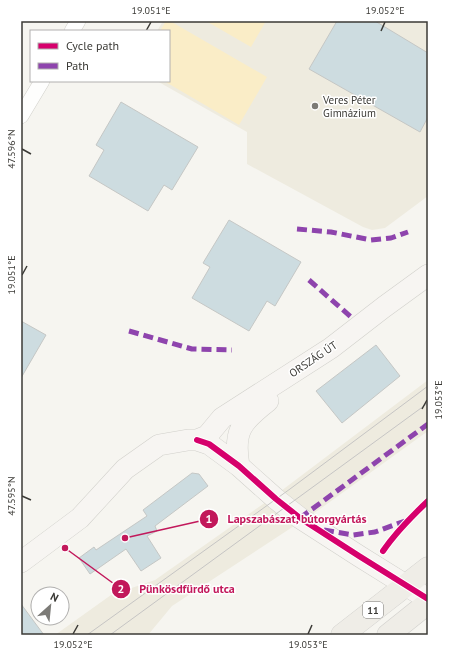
<svg xmlns="http://www.w3.org/2000/svg" width="449" height="656" font-family="'PT Sans',sans-serif">
<rect width="100%" height="100%" fill="#f6f5f0"/>
<path fill="#eeebdf" d="M 163,21 L 428,21 L 428,196 L 385,228 L 372,230 L 363,227 L 247,164 L 247,132 L 157,81 L 169,81 L 169,31 L 157,31 Z
M 428,380 L 428,431 L 320,509 L 172,606 L 148,635 L 55,635 L 111,595 L 155,580 L 273,497 Z"/>
<path fill="#faedc7" d="M 166,21 L 170,21 L 267,77 L 239,125 L 164,81 L 169,81 L 169,31 L 160,31 Z
M 206,21 L 266,21 L 251,47 Z"/>
<path fill="#cddce0" stroke="#c5c7c5" d="M 337,21 L 375,21 L 428,53 L 428,117 L 420,132 L 309,69 Z
M 121,102 L 198,147 L 172,190 L 164,185 L 148,211 L 89,176 L 104,150 L 96,145 Z
M 229,220 L 301,262 L 275,306 L 267,301 L 249,331 L 192,298 L 210,267 L 203,263 Z
M 21,321 L 46,335 L 21,378 Z
M 376,345 L 400,376 L 342,423 L 316,391 Z
M 192,473 L 199,474 L 208,486 L 155,526 L 157,531 L 147,536 L 161,558 L 141,571 L 126,549 L 90,574 L 79,558 L 94,547 L 96,550 L 147,516 L 143,510 Z
M 21,604 L 44,635 L 21,635 Z"/>
<g fill="none" stroke-linecap="round" stroke-linejoin="round">
<g stroke="#d1d0cb" stroke-width="16">
<path id="street" d="M 72,31 L 78,21
M 21,116 L 42,81"/>
</g>
<g stroke="#d1d0cb" stroke-width="22">
<path id="secondary" d="M 197,440 L 207,436 L 222,418 L 331,348 L 384,307 L 428,275
M 239,466 C 233,431 241,422 268,401
M 21,562 L 80,518 L 125,469 L 159,445 L 188,440 L 197,440 L 209,444 L 239,466 L 276,499 L 300,518 L 359,556 L 428,599"/>
</g>
<g stroke="#d1d0cd" stroke-width="23">
<path id="primary" d="M 342,635 L 428,568
M 388,635 L 428,603"/>
</g>
<use href="#street" stroke="#fefefd" stroke-width="15"/>
<use href="#secondary" stroke="#f7f5f2" stroke-width="21"/>
<use href="#primary" stroke="#efede7" stroke-width="22"/>
<path stroke="#c6c5c4" stroke-width="1" d="M 87,635 L 290,489 L 428,386
M 110,635 L 428,403"/>
<path stroke="#8e44ad" stroke-width="5" stroke-dasharray="10 5" stroke-linecap="butt" d="M 297,229 L 331,232 L 371,240 L 391,238 L 408,232
M 309,280 L 351,317
M 129,331 L 192,349 L 232,350
M 300,518 L 428,424
M 324,530 L 353,535 L 375,532 L 405,521"/>
<g stroke="#fff" stroke-width="8">
<path id="cycleway" d="M 197,440 L 209,444 L 239,466 L 276,499 L 300,518 L 359,556 L 428,599
M 383,551 C 396,532 411,517 428,501"/>
</g>
<use href="#cycleway" stroke="#d6006c" stroke-width="6"/>
</g>
<path fill="none" stroke="#3b3a36" stroke-width="1.5" d="M 146,31 L 151,22M 381,31 L 385,22M 22,149 L 31,154M 22,275 L 27,266M 422,409 L 427,400M 22,496 L 31,500M 73,634 L 78,625M 308,634 L 312,625"/>
<circle fill="#7c7b77" stroke="#fff" stroke-width="1.5" cx="315" cy="106" r="4"/>
<g text-anchor="middle" stroke-width="3" stroke-linejoin="round" paint-order="stroke">
<rect fill="#fff" stroke="#767572" stroke-width="1" x="363" y="602" width="20" height="16" rx="3"/>
<g font-size="10" font-weight="bold" fill="#3b3a36">
<text x="373" y="614">11</text>
</g>
<g font-size="11" fill="#3b3a36" stroke="#fff" text-anchor="start">
<text x="323" y="104">Veres Péter<tspan x="323" dy="13">Gimnázium</tspan></text>
</g>
<g font-size="11" fill="#3b3a36" stroke="#fff">
<text transform="translate(313 359) rotate(-34)" y="4">ORSZÁG ÚT</text>
</g>
</g>
<path fill="none" stroke="#c2185b" stroke-width="1.5" d="M125 538L209 519M65 548L121 589"/>
<g fill="#c2185b" stroke="#fff" stroke-width="1.5">
<circle cx="125" cy="538" r="4"/>
<circle cx="65" cy="548" r="4"/>
<circle cx="209" cy="519" r="10"/>
<circle cx="121" cy="589" r="10"/>
</g>
<g font-size="12" text-anchor="middle" font-weight="bold" fill="#fff">
<text x="209" y="523">1</text>
<text x="121" y="593">2</text>
</g>
<g font-size="12" text-anchor="middle" font-weight="bold" fill="#c2185b" stroke="#fff" stroke-width="3" stroke-linejoin="round" paint-order="stroke">
<text x="297" y="523">Lapszabászat, bútorgyártás</text>
<text x="187" y="593">Pünkösdfürdő utca</text>
</g>
<rect width="449" height="656" fill="none" stroke="#ffffff" stroke-width="44"/>
<rect x="30" y="30" width="140" height="52" fill="#ffffff" stroke="#b1b0af"/>
<rect x="38" y="43" width="20" height="6" fill="#d6006c" stroke="#b1b0af"/>
<text x="66" y="50" font-size="12" fill="#3b3a36">Cycle path</text>
<rect x="38" y="63" width="20" height="6" fill="#8e44ad" stroke="#b1b0af"/>
<text x="66" y="70" font-size="12" fill="#3b3a36">Path</text>
<g transform="translate(50 606) rotate(27)"><circle r="19" fill="#ffffff" stroke="#b1b0af"/>
<path d="M0-3L7 15L0 10L-7 15Z" fill="#7c7b77"/>
<text y="-6" font-size="11" font-weight="bold" text-anchor="middle" fill="#3b3a36">N</text>
</g>
<rect x="22" y="22" width="405" height="612" fill="none" stroke="#3b3a36" stroke-width="1.5"/>
<g font-size="10" text-anchor="middle" fill="#3b3a36">
<text x="151" y="14">19.051°E</text>
<text x="385" y="14">19.052°E</text>
<text transform="translate(11 149) rotate(-90)" y="4">47.596°N</text>
<text transform="translate(11 275) rotate(-90)" y="4">19.051°E</text>
<text transform="translate(438 400) rotate(-90)" y="4">19.053°E</text>
<text transform="translate(11 496) rotate(-90)" y="4">47.595°N</text>
<text x="73" y="648">19.052°E</text>
<text x="308" y="648">19.053°E</text>
</g>
</svg>
